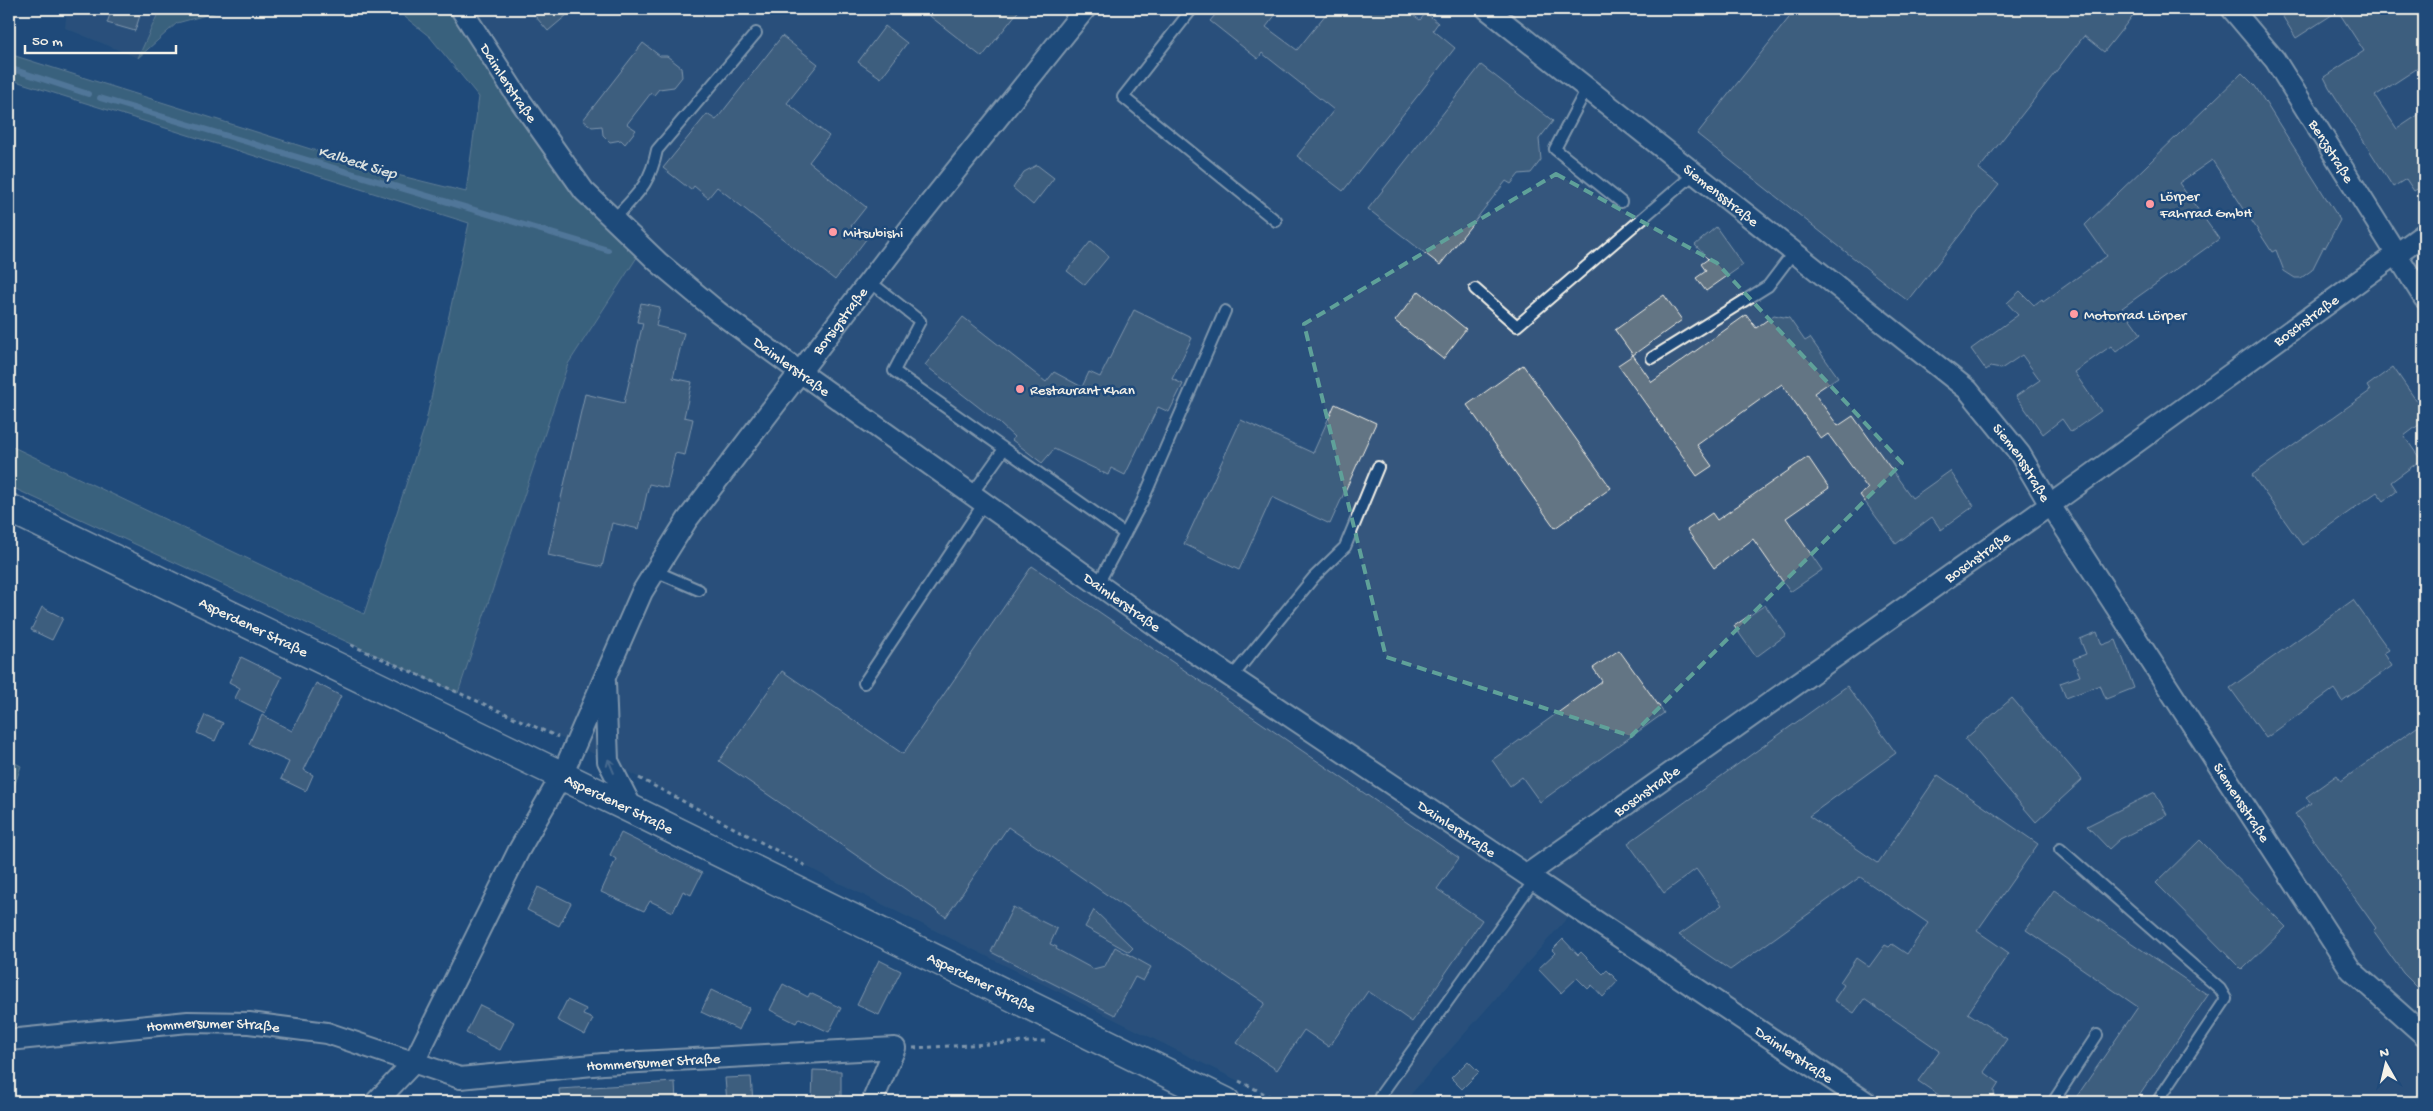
<svg xmlns="http://www.w3.org/2000/svg" width="2433" height="1111" font-family="'Gochi Hand',sans-serif">
<rect width="100%" height="100%" fill="#1f4a7a"/>
<filter id="ink" filterUnits="userSpaceOnUse"><feTurbulence type="fractalNoise" baseFrequency=".02" numOctaves="2"/><feDisplacementMap in="SourceGraphic" scale="10" xChannelSelector="R" yChannelSelector="G"/><feConvolveMatrix kernelMatrix="1 2 1 2 8 2 1 2 1" color-interpolation-filters="sRGB"/></filter>
<g filter="url(#ink)">
<path fill="#34577d" d="M 67,9 L 160,9 L 138,58 L 65,28 Z
M 461,9 L 2424,9 L 2424,1102 L 1866,1102 L 1576,908 L 1404,1102 L 1281,1102 L 825,876 L 575,744 L 458,693 L 568,364 L 643,248 L 619,224 Z"/>
<path fill="#5a7c81" stroke="#a7b6b4" d="M 160,9 L 228,9 L 177,23 L 138,58 Z
M 395,9 L 462,9 L 534,121 L 643,248 L 568,364 L 458,693 L 9,486 L 9,445 L 364,614 L 425,426 L 469,223 L 9,79 L 9,54 L 377,170 L 466,192 L 479,97 L 430,37 Z
M 9,760 L 21,766 L 9,802 Z"/>
<g fill="none" stroke-linecap="round" stroke-linejoin="round">
<path stroke="#8cabbe" stroke-width="6" d="M 9,68 L 88,94
M 100,98 L 608,250"/>
</g>
<path fill="#647584" stroke="#f4f1e8" d="M 112,9 L 142,9 L 135,31 L 107,23 Z
M 529,9 L 574,9 L 548,31 Z
M 921,9 L 1020,9 L 982,57 Z
M 1220,9 L 1280,9 L 1266,27 L 1297,50 L 1330,9 L 1405,9 L 1420,20 L 1426,13 L 1438,23 L 1433,30 L 1455,48 L 1343,191 L 1297,156 L 1334,110 L 1262,53 L 1258,59 L 1210,21 Z
M 1796,9 L 2138,9 L 2104,52 L 2084,36 L 1979,169 L 1999,185 L 1908,301 L 1697,134 Z
M 2278,9 L 2424,9 L 2424,64 L 2375,96 L 2397,129 L 2424,111 L 2424,185 L 2414,191 L 2406,179 L 2393,187 L 2329,87 L 2324,77 L 2364,51 L 2338,11 L 2296,38 Z
M 885,26 L 907,43 L 881,78 L 858,62 Z
M 782,36 L 818,64 L 787,103 L 829,136 L 809,162 L 866,207 L 851,226 L 867,238 L 835,280 L 717,187 L 708,198 L 694,186 L 691,190 L 663,168 L 707,114 L 716,120 Z
M 643,43 L 660,56 L 667,56 L 681,67 L 682,77 L 674,87 L 659,89 L 654,95 L 651,93 L 627,124 L 636,130 L 625,144 L 621,140 L 610,142 L 603,135 L 602,126 L 592,127 L 583,120 Z
M 1481,65 L 1553,121 L 1539,139 L 1541,160 L 1531,173 L 1519,174 L 1511,184 L 1506,181 L 1440,265 L 1368,209 Z
M 2242,73 L 2255,86 L 2340,220 L 2325,248 L 2324,246 L 2312,270 L 2301,278 L 2295,278 L 2284,271 L 2276,250 L 2272,252 L 2212,160 L 2179,183 L 2219,239 L 2122,308 L 2141,334 L 2116,352 L 2111,346 L 2074,372 L 2101,411 L 2071,432 L 2062,419 L 2043,434 L 2016,396 L 2040,380 L 2022,355 L 2001,369 L 1990,367 L 1986,370 L 1971,349 L 2018,315 L 2007,303 L 2020,291 L 2034,305 L 2042,299 L 2043,302 L 2107,256 L 2085,225 Z
M 1037,165 L 1054,178 L 1033,205 L 1013,188 L 1024,172 Z
M 1716,227 L 1743,265 L 1706,291 L 1696,278 L 1706,271 L 1701,264 L 1708,259 L 1695,245 Z
M 1091,241 L 1109,256 L 1085,285 L 1067,271 Z
M 1419,291 L 1466,329 L 1443,359 L 1395,321 Z
M 1664,295 L 1682,320 L 1633,355 L 1652,382 L 1746,315 L 1756,328 L 1774,315 L 1789,318 L 1805,341 L 1810,338 L 1838,377 L 1814,393 L 1838,426 L 1853,416 L 1912,498 L 1950,471 L 1974,506 L 1941,530 L 1932,517 L 1896,544 L 1860,495 L 1868,489 L 1828,434 L 1821,439 L 1782,384 L 1697,445 L 1712,466 L 1697,476 L 1618,365 L 1633,355 L 1615,330 Z
M 641,303 L 660,307 L 656,326 L 684,333 L 673,378 L 692,382 L 684,417 L 693,419 L 685,455 L 675,453 L 667,488 L 649,484 L 639,529 L 612,523 L 602,567 L 548,555 L 585,394 L 624,403 L 643,323 L 637,322 Z
M 1134,310 L 1192,338 L 1172,379 L 1183,384 L 1169,412 L 1158,407 L 1125,475 L 1111,468 L 1108,475 L 1054,449 L 1042,463 L 1012,440 L 1014,437 L 999,423 L 925,365 L 963,317 L 1046,382 L 1054,372 L 1082,387 L 1089,372 L 1100,377 Z
M 1523,365 L 1611,488 L 1555,528 L 1467,405 Z
M 2393,367 L 2424,412 L 2424,421 L 2404,436 L 2421,460 L 2391,482 L 2397,491 L 2384,501 L 2377,492 L 2302,545 L 2252,475 L 2370,391 L 2367,386 Z
M 1335,404 L 1376,423 L 1330,524 L 1272,497 L 1239,570 L 1184,544 L 1241,420 L 1313,453 Z
M 1808,457 L 1829,488 L 1786,518 L 1822,570 L 1790,592 L 1753,539 L 1714,568 L 1687,530 L 1712,513 L 1717,520 Z
M 1032,566 L 1459,858 L 1437,889 L 1482,920 L 1412,1022 L 1368,991 L 1329,1047 L 1304,1030 L 1277,1070 L 1237,1043 L 1265,1003 L 1008,827 L 946,917 L 719,761 L 782,671 L 903,754 Z
M 2353,600 L 2389,650 L 2384,653 L 2392,666 L 2342,701 L 2334,689 L 2266,738 L 2230,688 Z
M 1765,605 L 1786,635 L 1756,657 L 1734,626 Z
M 42,607 L 63,618 L 52,640 L 31,630 Z
M 2097,632 L 2102,645 L 2116,640 L 2134,688 L 2106,699 L 2100,685 L 2066,698 L 2060,683 L 2080,676 L 2073,659 L 2086,654 L 2080,639 Z
M 1619,650 L 1664,713 L 1540,802 L 1522,777 L 1510,786 L 1492,760 L 1602,681 L 1593,668 Z
M 241,657 L 282,677 L 265,713 L 235,698 L 240,688 L 229,682 Z
M 316,683 L 341,696 L 304,770 L 313,775 L 306,791 L 281,779 L 289,762 L 249,744 L 262,715 L 292,731 Z
M 1847,686 L 1896,753 L 1809,816 L 1878,863 L 1938,775 L 2038,844 L 1977,931 L 2009,953 L 1968,1013 L 2007,1039 L 1984,1072 L 1999,1083 L 1994,1091 L 1995,1102 L 1949,1102 L 1918,1081 L 1940,1051 L 1864,999 L 1854,1013 L 1834,1000 L 1844,985 L 1840,982 L 1856,958 L 1869,967 L 1885,945 L 1889,947 L 1892,944 L 1907,954 L 1928,923 L 1860,877 L 1730,970 L 1679,935 L 1722,905 L 1696,869 L 1664,893 L 1628,843 Z
M 2012,698 L 2082,780 L 2036,822 L 1965,739 Z
M 205,715 L 223,723 L 215,741 L 197,733 Z
M 2424,722 L 2424,994 L 2403,973 L 2373,931 L 2376,928 L 2295,814 L 2311,803 L 2306,797 L 2337,775 L 2341,781 Z
M 2155,792 L 2167,815 L 2120,839 L 2109,849 L 2087,826 Z
M 621,833 L 702,873 L 691,895 L 683,891 L 673,912 L 650,901 L 644,911 L 601,892 L 616,859 L 610,855 Z
M 2200,840 L 2286,927 L 2242,970 L 2156,883 Z
M 538,887 L 571,903 L 559,926 L 527,910 Z
M 2054,890 L 2208,995 L 2135,1102 L 2073,1102 L 2138,1007 L 2026,930 Z
M 1013,907 L 1057,929 L 1050,944 L 1057,947 L 1056,949 L 1093,969 L 1105,966 L 1115,947 L 1151,967 L 1143,981 L 1135,977 L 1115,1015 L 991,952 Z
M 1094,910 L 1133,948 L 1129,952 L 1085,927 Z
M 1563,939 L 1578,955 L 1581,952 L 1603,974 L 1607,970 L 1618,981 L 1603,997 L 1592,985 L 1588,989 L 1577,978 L 1561,993 L 1538,969 L 1555,953 L 1552,950 Z
M 879,960 L 901,971 L 879,1015 L 857,1005 Z
M 783,984 L 808,997 L 810,993 L 841,1008 L 829,1032 L 799,1018 L 796,1023 L 770,1010 Z
M 711,990 L 749,1008 L 739,1030 L 701,1012 Z
M 567,1000 L 586,1009 L 583,1015 L 593,1019 L 585,1035 L 557,1020 Z
M 480,1005 L 514,1022 L 500,1050 L 466,1033 Z
M 1468,1061 L 1479,1072 L 1462,1089 L 1451,1078 Z
M 813,1070 L 841,1071 L 841,1102 L 812,1102 Z
M 751,1077 L 753,1102 L 727,1102 L 725,1078 Z
M 675,1082 L 676,1102 L 560,1102 L 559,1089 Z"/>
<g fill="none" stroke-linecap="round" stroke-linejoin="round">
<g stroke="#f4f1e8" stroke-width="14">
<path id="service" d="M 1192,9 L 1123,97 L 1276,221
M 1587,88 L 1555,149 L 1621,202
M 614,219 C 637,194 650,185 657,150 L 756,33
M 869,281 L 920,321 L 894,371 L 1125,534
M 1475,289 L 1517,326 L 1694,174
M 1652,358 L 1768,286 L 1793,253
M 972,494 L 1004,449
M 655,571 L 699,590
M 1098,584 L 1142,502 L 1225,311
M 1232,677 L 1314,577 L 1345,547 L 1378,467
M 864,683 L 984,503
M 2060,849 L 2220,989 L 2226,999 L 2157,1102
M 1380,1096 L 1535,879
M 2053,1102 L 2097,1035"/>
</g>
<g stroke="#f4f1e8" stroke-width="24">
<g id="minor">
<path id="s1" d="M 461,9 L 517,96 L 584,191 L 658,262 L 718,312 L 800,372 L 1179,642 L 1866,1102"/>
<path id="s2" d="M 1487,9 L 1968,390 L 2020,454 L 2050,505 L 2351,970 L 2424,1035"/>
<path id="s3" d="M 2232,9 L 2275,60 L 2424,298"/>
<path d="M 605,682 L 608,761 L 633,810"/>
<path id="s4" d="M 1528,874 L 2050,505 L 2424,234"/>
<path id="s5" d="M 9,1040 L 188,1022 L 249,1023 L 327,1033 L 460,1078 L 603,1064 L 895,1048 L 872,1102"/>
<path id="s6" d="M 376,1102 L 414,1062 L 519,850 L 562,775 L 642,592 L 687,520 L 910,228 L 1085,9"/>
</g>
</g>
<g stroke="#f4f1e8" stroke-width="31">
<g id="secondary">
<path id="s7" d="M 9,508 L 633,810 L 1226,1102"/>
</g>
</g>
<path stroke="#f4f1e8" stroke-width="3" stroke-dasharray="4 4" stroke-linecap="butt" d="M 351,645 L 558,737
M 639,778 L 808,867
M 913,1048 L 1047,1041
M 1239,1081 L 1281,1102"/>
<use href="#service" stroke="#1f4a7a" stroke-width="10"/>
<use href="#minor" stroke="#1f4a7a" stroke-width="20"/>
<use href="#secondary" stroke="#1f4a7a" stroke-width="28"/>
</g>
<defs><path id="oneway-shaft" d="M-6 0H5M1.5-3L5.5 0L1.5 3" fill="none" stroke-width="1.6" stroke-linecap="round" stroke-linejoin="round" transform="scale(1.25)"/></defs>
<use stroke="#748da6" href="#oneway-shaft" transform="translate(611 766) rotate(-113)"/>
</g>
<path d="M0 0H2433V1111H0ZM 1556,174 L 1717,263 L 1902,463 L 1631,736 L 1386,657 L 1304,324 Z" fill="#1f4a7a" fill-opacity=".55" fill-rule="evenodd"/>
<path fill="none" stroke="#5fa199" stroke-width="4" stroke-dasharray="10 6" stroke-linejoin="round" d="M 1556,174 L 1717,263 L 1902,463 L 1631,736 L 1386,657 L 1304,324 Z"/>
<g fill="#ff9aa2" stroke="#1f4a7a" stroke-width="2">
<circle cx="2150" cy="204" r="5"/>
<circle cx="833" cy="232" r="5"/>
<circle cx="2074" cy="314" r="5"/>
<circle cx="1020" cy="389" r="5"/>
</g>
<g text-anchor="middle" stroke-width="5" stroke-linejoin="round" paint-order="stroke">
<g font-size="15" fill="#f4f1e8" stroke="#1f4a7a">
<text dy="5" stroke="none"><textPath href="#s1" startOffset="88">Daimlerstraße</textPath></text>
<text dy="5" stroke="none"><textPath href="#s3" startOffset="174">Benzstraße</textPath></text>
<text dy="5" stroke="none"><textPath href="#s2" startOffset="299">Siemensstraße</textPath></text>
<text dy="5" stroke="none"><textPath href="#s4" startOffset="955">Boschstraße</textPath></text>
<text dy="5" stroke="none"><textPath href="#s6" startOffset="914">Borsigstraße</textPath></text>
<text dy="5" stroke="none"><textPath href="#s1" startOffset="492">Daimlerstraße</textPath></text>
<text dy="5" stroke="none"><textPath href="#s2" startOffset="704">Siemensstraße</textPath></text>
<text dy="5" stroke="none"><textPath href="#s4" startOffset="550">Boschstraße</textPath></text>
<text dy="5" stroke="none"><textPath href="#s1" startOffset="898">Daimlerstraße</textPath></text>
<text dy="5" stroke="none"><textPath href="#s7" startOffset="272">Asperdener Straße</textPath></text>
<text dy="5" stroke="none"><textPath href="#s4" startOffset="145">Boschstraße</textPath></text>
<text dy="5" stroke="none"><textPath href="#s2" startOffset="1109">Siemensstraße</textPath></text>
<text dy="5" stroke="none"><textPath href="#s7" startOffset="678">Asperdener Straße</textPath></text>
<text dy="5" stroke="none"><textPath href="#s1" startOffset="1302">Daimlerstraße</textPath></text>
<text dy="5" stroke="none"><textPath href="#s7" startOffset="1082">Asperdener Straße</textPath></text>
<text dy="5" stroke="none"><textPath href="#s5" startOffset="205">Hommersumer Straße</textPath></text>
<text dy="5" stroke="none"><textPath href="#s1" startOffset="1708">Daimlerstraße</textPath></text>
<text dy="5" stroke="none"><textPath href="#s5" startOffset="654">Hommersumer Straße</textPath></text>
</g>
<g font-size="15" fill="#f4f1e8" stroke="#1f4a7a" text-anchor="start">
<text x="2160" y="200">Lörper<tspan x="2160" dy="17">Fahrrad GmbH</tspan></text>
<text x="843" y="237">Mitsubishi</text>
<text x="2084" y="319">Motorrad Lörper</text>
<text x="1030" y="394">Restaurant Khan</text>
</g>
<g font-size="16" font-style="italic" fill="#dae0de" stroke="#1f4a7a">
<text transform="translate(358 161) rotate(17)" y="6">Kalbeck Siep</text>
</g>
</g>
<rect width="2433" height="1111" fill="none" stroke="#1f4a7a" stroke-width="30"/>
<rect x="15" y="15" width="2403" height="1081" fill="none" stroke="#f4f1e8" stroke-width="2" filter="url(#ink)"/>
<g transform="translate(2386 1064) rotate(352)" stroke="#1f4a7a" stroke-width="4" paint-order="stroke">
<path d="M0-4L9 19L0 12L-9 19Z" fill="#f4f1e8"/>
<text y="-8" font-size="14" font-weight="bold" text-anchor="middle" fill="#f4f1e8">N</text>
</g>
<path d="M25 45v8h151v-8" fill="none" stroke="#f4f1e8" stroke-width="2.5"/>
<text x="32" y="45" font-size="15" fill="#f4f1e8" stroke="#1f4a7a" stroke-width="4" paint-order="stroke">50 m</text>
</svg>
